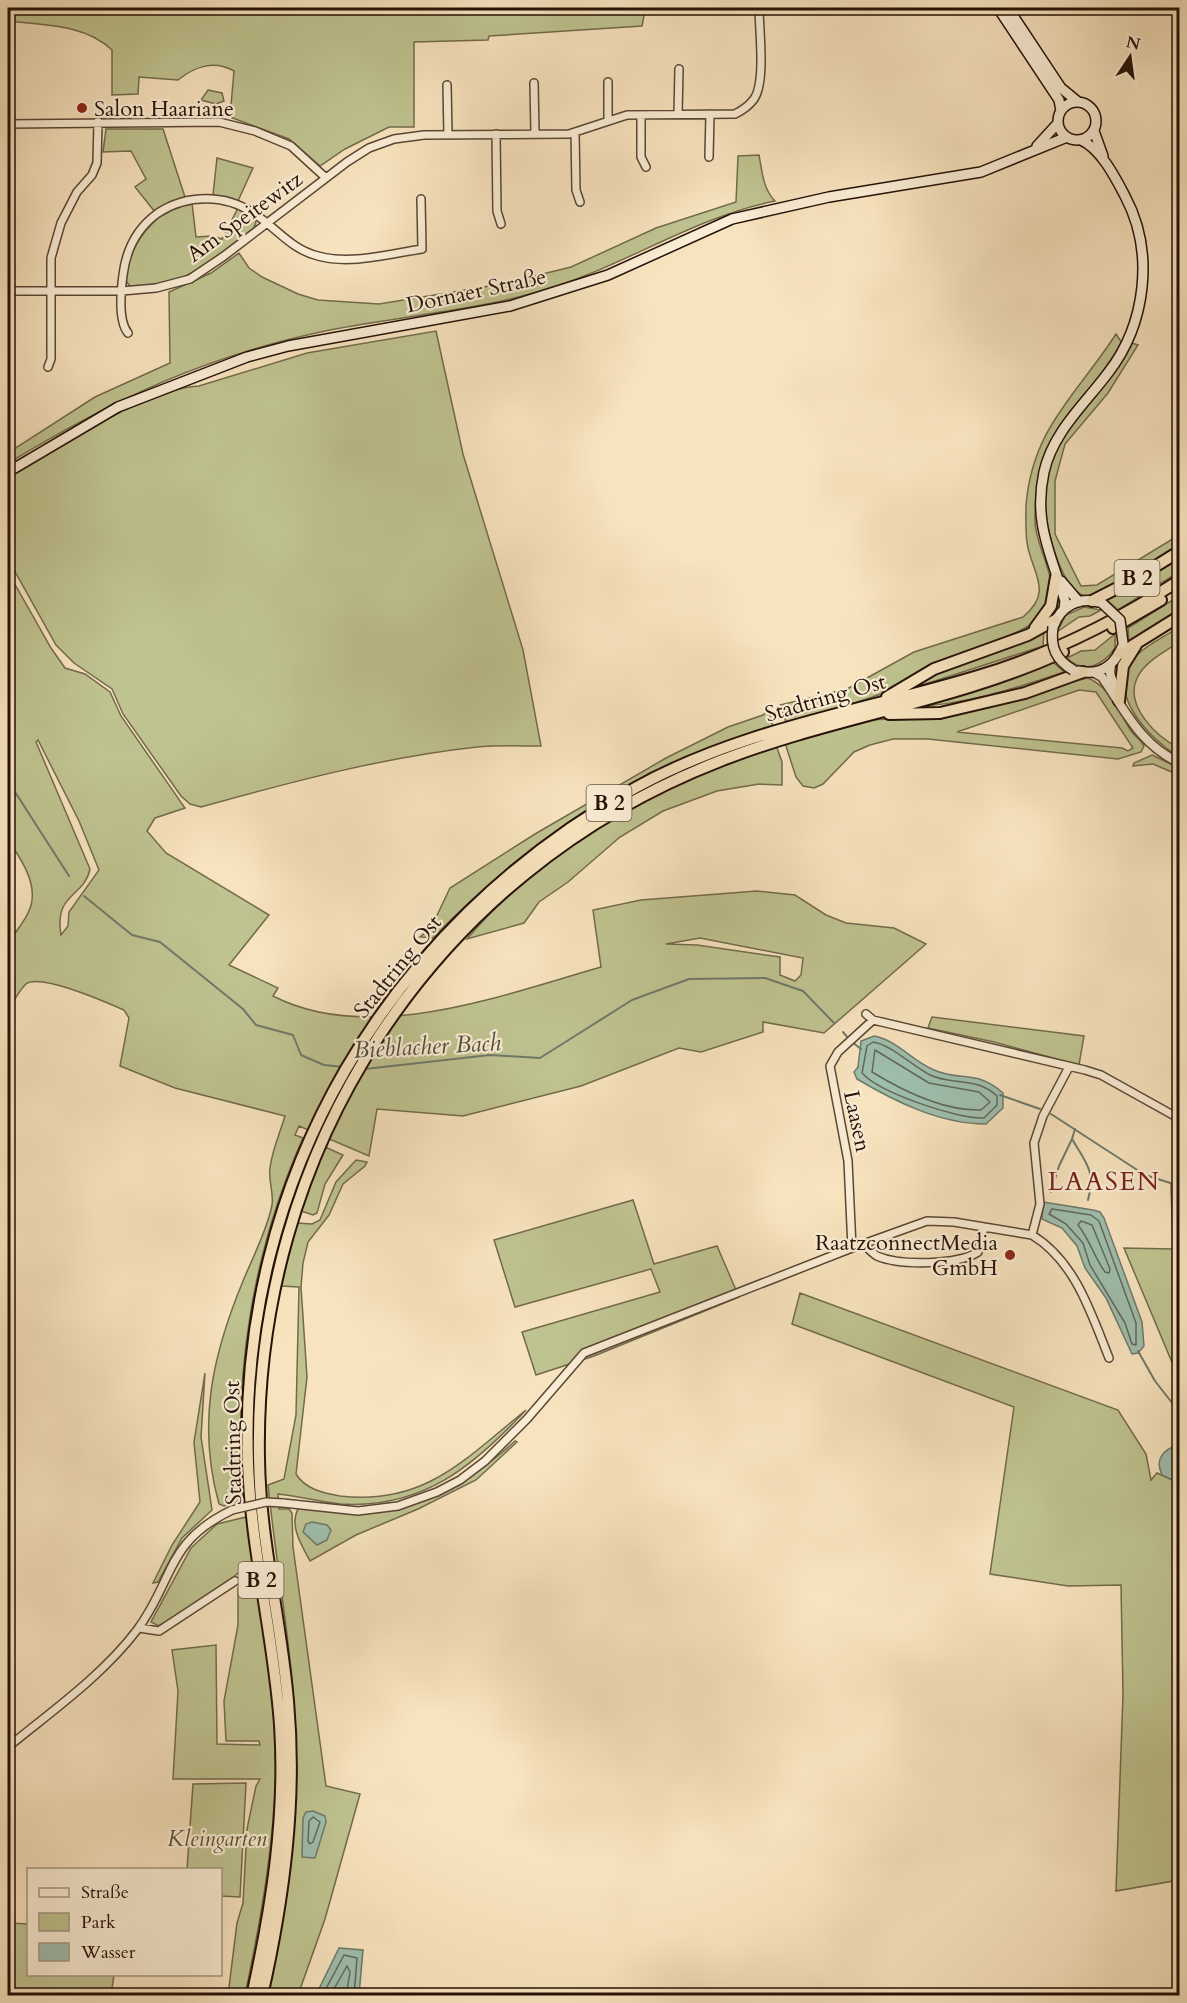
<svg xmlns="http://www.w3.org/2000/svg" width="1187" height="2003" font-family="Cardo,serif">
<rect width="100%" height="100%" fill="#f7e3be"/>
<filter id="stains"><feTurbulence type="fractalNoise" baseFrequency=".00333" numOctaves="4"/><feColorMatrix values="0 0 0 0 .2 0 0 0 0 .09 0 0 0 0 .02 0 0 0 .5 -.17"/></filter>
<radialGradient id="worn" r=".72"><stop offset=".6" stop-color="#630" stop-opacity="0"/><stop offset="1" stop-color="#630" stop-opacity=".3"/></radialGradient>
<path fill="#bfc390" stroke="#726a4b" stroke-width="1.5" fill-rule="evenodd" d="M 8,8 L 706,8 L 645,10 L 642,26 L 489,36 L 488,40 L 414,42 L 414,127 L 389,127 L 345,149 L 320,166 L 289,139 L 230,117 L 234,71 C 215,60 195,66 178,80 L 139,77 L 138,94 L 112,95 L 112,50 C 85,24 42,25 8,21 Z
M 208,90 L 222,93 L 224,101 L 216,104 L 201,100 Z
M 106,129 L 163,129 L 185,197 L 192,203 L 196,237 L 212,236 L 222,239 L 238,208 L 253,217 L 256,222 L 254,228 C 223,252 173,297 130,286 L 126,281 C 128,254 139,235 159,217 L 135,187 L 146,179 L 131,151 L 103,152 Z
M 759,155 C 762,171 763,189 775,201 C 694,217 623,267 544,290 C 474,311 401,316 330,330 C 208,355 116,398 10,462 L 10,454 L 17,447 L 95,397 L 170,363 L 169,292 L 211,273 L 239,253 L 249,268 L 262,277 L 298,294 L 318,300 L 379,304 L 502,284 L 571,267 L 656,228 L 736,202 L 738,156 Z
M 217,158 L 253,168 L 238,201 L 213,195 Z
M 436,331 L 463,454 L 523,650 L 541,746 C 520,746 498,745 477,747 C 384,757 291,782 201,807 L 190,804 L 181,796 L 123,714 L 112,689 L 74,663 L 56,645 L 8,559 L 8,478 C 53,450 147,388 199,386 L 307,353 Z
M 1116,334 L 1122,343 C 1080,412 1034,429 1035,521 C 1035,545 1058,579 1050,600 C 1046,609 1038,620 1030,625 C 1007,640 976,646 951,658 C 927,669 902,686 878,695 C 848,706 817,714 786,722 L 780,705 L 847,689 L 914,652 L 1023,617 C 1052,593 1035,577 1028,548 C 1025,536 1026,518 1026,506 C 1032,428 1076,396 1116,334 Z
M 1132,343 L 1138,345 L 1108,393 L 1065,444 L 1055,481 L 1055,534 L 1081,586 L 1097,585 L 1179,535 L 1179,546 C 1158,560 1116,591 1092,596 C 1062,602 1044,522 1045,501 C 1046,483 1049,464 1057,447 C 1076,409 1110,380 1132,343 Z
M 1179,556 L 1179,572 L 1118,610 L 1106,599 Z
M 8,572 L 51,648 L 65,668 L 85,674 L 110,692 L 121,716 L 185,808 L 155,818 L 147,831 L 166,853 L 269,915 L 229,965 L 278,988 L 273,996 C 370,1046 503,995 601,967 L 593,910 L 641,900 L 757,891 L 795,895 L 826,915 L 846,923 L 894,928 L 926,944 L 824,1033 L 763,1022 L 763,1032 L 701,1052 L 679,1048 L 581,1086 L 463,1116 L 377,1109 L 369,1156 L 299,1126 L 295,1135 L 303,1138 C 252,1252 233,1376 243,1500 L 224,1506 L 219,1504 C 197,1424 212,1356 243,1281 C 252,1259 268,1228 272,1205 C 274,1193 268,1180 270,1168 C 272,1150 280,1133 285,1116 L 175,1088 L 120,1066 L 129,1018 L 124,1010 C 108,1003 40,973 26,984 C 19,990 13,1003 8,1011 C 8,998 4,954 8,945 C 13,934 23,924 28,913 C 41,888 22,860 8,840 ZM 38,740 L 79,821 L 99,870 L 69,912 L 68,926 L 61,935 C 54,892 84,898 90,869 L 36,742 ZM 700,938 L 803,958 L 801,975 L 795,981 L 780,975 L 780,957 L 697,945 L 666,944 Z
M 1179,596 L 1179,610 L 1129,643 L 1128,628 Z
M 1084,607 L 1101,610 L 1090,616 L 1079,617 L 1057,632 L 1066,615 Z
M 1179,627 L 1179,642 C 1165,652 1144,662 1137,678 C 1124,706 1157,737 1179,748 L 1179,757 C 1150,739 1101,691 1137,655 C 1148,644 1166,636 1179,627 Z
M 1044,630 L 1043,646 L 904,691 L 928,675 Z
M 1115,634 L 1115,648 C 1103,665 1084,675 1067,658 L 1081,651 L 1095,650 Z
M 1052,661 L 1064,672 C 1014,689 964,705 910,707 Z
M 1088,678 C 1110,687 1119,712 1131,731 C 1135,736 1141,740 1144,746 L 1141,752 L 1118,759 L 928,739 L 893,739 L 870,745 L 854,752 L 823,784 L 814,788 L 803,786 L 796,777 L 785,743 L 868,720 L 912,718 ZM 1079,690 L 1096,692 L 1133,748 L 1128,751 L 1122,748 L 957,732 Z
M 768,710 L 773,726 C 635,768 533,835 433,938 L 420,937 L 431,928 L 450,888 L 535,834 L 666,758 L 728,727 L 763,715 Z
M 776,745 L 782,762 L 782,785 L 759,784 L 717,791 L 663,811 L 620,837 L 568,882 L 539,902 L 524,923 L 467,939 C 525,869 623,804 707,769 C 730,760 754,753 776,745 Z
M 1152,755 L 1179,768 L 1179,775 L 1153,764 L 1133,766 L 1134,763 Z
M 932,1017 L 1084,1036 L 1079,1065 L 994,1042 L 928,1028 Z
M 325,1147 L 343,1155 L 325,1184 L 317,1213 L 313,1215 L 301,1211 Z
M 356,1160 L 367,1162 L 365,1166 L 343,1184 L 329,1215 L 308,1242 L 303,1263 L 301,1287 L 307,1377 L 296,1474 C 305,1489 323,1493 340,1496 C 425,1506 466,1458 526,1410 C 474,1466 423,1509 341,1504 C 320,1502 299,1496 278,1494 L 279,1509 L 289,1509 L 292,1513 L 293,1547 L 326,1786 L 360,1794 L 325,1919 L 298,1995 L 267,1996 C 285,1915 298,1835 296,1752 C 295,1663 277,1574 268,1485 L 284,1479 L 296,1415 L 299,1287 L 281,1286 L 297,1223 L 312,1224 L 320,1220 L 336,1182 Z
M 1171,1185 L 1180,1186 L 1179,1379 L 1124,1248 L 1173,1249 Z
M 633,1200 L 654,1264 L 717,1246 L 739,1297 L 594,1356 L 536,1375 L 522,1332 L 660,1292 L 651,1269 L 515,1307 L 494,1240 Z
M 800,1293 L 1118,1410 L 1146,1454 L 1151,1480 L 1157,1473 L 1179,1483 L 1179,1880 L 1116,1891 L 1123,1695 L 1121,1585 L 1068,1586 L 990,1574 L 1014,1407 L 792,1324 Z
M 205,1373 L 201,1437 L 212,1510 L 182,1538 L 158,1582 L 153,1583 L 172,1545 L 200,1502 L 194,1442 Z
M 515,1441 L 517,1442 L 476,1480 L 418,1509 L 356,1535 L 310,1561 C 302,1546 289,1526 298,1509 C 318,1508 338,1515 358,1513 C 425,1509 466,1485 515,1441 Z
M 246,1517 C 258,1594 275,1674 276,1752 C 276,1835 262,1914 245,1995 L 228,1995 L 237,1923 L 243,1903 L 247,1829 L 256,1786 L 260,1779 L 173,1779 L 178,1691 L 172,1650 L 216,1645 L 217,1744 L 260,1745 L 259,1741 L 226,1741 L 224,1701 L 238,1625 L 238,1588 L 243,1587 L 244,1568 L 218,1590 L 159,1626 L 151,1622 L 191,1548 L 217,1524 Z
M 246,1783 L 240,1897 L 221,1896 L 220,1870 L 187,1869 L 193,1784 Z
M 8,1923 L 28,1924 L 28,1974 L 114,1975 L 111,1995 L 8,1995 Z"/>
<path fill="#9ebead" stroke="#6e796a" stroke-width="1.5" d="M 874,1036 C 897,1040 912,1061 934,1070 C 961,1082 976,1069 1003,1093 L 1003,1108 L 986,1124 C 940,1124 896,1102 857,1079 L 854,1072 L 858,1067 L 861,1041 Z
M 1043,1202 L 1093,1210 L 1100,1212 L 1104,1218 L 1142,1322 L 1144,1346 L 1138,1353 L 1132,1354 L 1106,1298 L 1085,1268 L 1077,1246 L 1062,1228 L 1042,1219 Z
M 1179,1444 L 1179,1483 L 1162,1475 C 1154,1458 1164,1450 1179,1444 Z
M 312,1522 L 327,1525 L 331,1530 L 327,1540 L 317,1545 L 303,1532 L 306,1524 Z
M 313,1811 L 325,1816 L 326,1822 L 315,1858 L 302,1857 L 303,1818 L 306,1812 Z
M 339,1948 L 363,1950 L 359,1995 L 316,1995 Z"/>
<g fill="none" stroke-linecap="round" stroke-linejoin="round">
<path stroke="#62685a" stroke-width="1.5" d="M 873,1042 C 892,1045 912,1066 930,1075 C 954,1086 975,1076 997,1096 L 997,1105 L 984,1118 C 957,1119 880,1093 862,1073 L 867,1046 Z
M 875,1050 L 929,1083 L 979,1092 L 990,1102 L 981,1110 C 944,1111 903,1091 872,1072 Z
M 1052,1209 L 1091,1215 L 1099,1221 L 1136,1323 L 1136,1345 L 1132,1344 L 1125,1323 L 1090,1265 L 1083,1243 L 1066,1224 L 1049,1214 Z
M 1081,1221 L 1092,1225 L 1110,1269 L 1109,1273 L 1105,1272 C 1094,1257 1090,1240 1078,1225 Z
M 313,1817 L 320,1822 L 313,1842 L 310,1844 L 308,1841 L 309,1821 Z
M 322,1996 L 344,1955 L 357,1958 L 354,1996
M 330,1996 L 347,1966 L 350,1972 L 346,1996"/>
<path stroke="#6e796a" stroke-width="2" d="M 8,781 L 69,876
M 84,896 L 132,935 L 160,942 L 243,1009 L 256,1025 L 293,1035 L 301,1055 L 324,1065 L 344,1067
M 843,1032 L 848,1038
M 852,1042 L 861,1049
M 365,1069 L 490,1055 L 540,1058 L 632,1000 L 689,979 L 765,978 L 803,991 L 834,1023
M 1000,1095 L 1040,1109
M 1051,1114 L 1145,1175 L 1180,1186
M 1075,1129 L 1072,1139 C 1086,1163 1096,1171 1088,1200
M 1051,1192 L 1059,1166 L 1072,1139
M 1138,1351 L 1155,1381 L 1180,1413"/>
<g stroke="#5a4634" stroke-width="10">
<path id="minor" d="M 608,82 L 608,121
M 534,83 L 535,134
M 447,85 L 448,135
M 678,114 L 679,69
M 641,115 L 641,157 L 646,167
M 8,124 L 219,122 L 255,131 L 291,146 L 326,178
M 575,132 L 576,190 L 580,202
M 496,134 L 497,211 L 501,224
M 709,157 L 710,114
M 8,291 L 122,291 L 156,288 L 190,279 L 224,256 L 347,162 L 369,148 L 394,139 L 424,135 L 569,134 L 627,115 L 735,114 C 743,110 749,106 754,99 C 766,82 759,29 759,8
M 128,333 C 118,321 121,290 123,275 C 126,250 137,228 158,213 C 187,194 225,194 253,213 C 276,227 290,249 318,256 C 351,265 388,254 422,249 L 421,199
M 48,367 L 51,359 L 51,258 L 61,223 L 77,192 L 92,175 L 97,163 L 98,122
M 8,457 L 9,456
M 866,1014 L 873,1020 L 1085,1070 L 1101,1075 L 1180,1119
M 1032,1235 C 1075,1261 1091,1313 1109,1358
M 863,1244 C 868,1248 872,1253 877,1256 C 900,1266 958,1265 978,1252 L 984,1227
M 852,1248 L 848,1161 L 830,1066 L 838,1052 L 873,1020
M 283,1503 L 358,1511 L 398,1506 L 437,1492 L 460,1480 L 485,1461 L 527,1419 L 584,1353 L 852,1248 L 927,1221 L 954,1222 L 1032,1235 L 1040,1204 L 1034,1143 L 1043,1116 L 1069,1067
M 139,1628 L 159,1631 L 235,1581
M 8,1747 C 52,1711 102,1676 137,1630 C 175,1579 165,1542 232,1510"/>
</g>
<g stroke="#5a4634" stroke-width="11">
<path id="tertiary" d="M 1111,664 L 1110,673 L 1116,692
M 1093,672 L 1102,677 C 1125,710 1140,745 1180,763"/>
</g>
<g stroke="#251106" stroke-width="12">
<path id="secondary" d="M 998,8 L 1059,100 L 1061,111
M 1008,8 L 1061,88 L 1078,102
M1058 121a19 19 0 1 1 38 0a19 19 0 1 1-38 0Z
M 1094,131 L 1103,156
M 1037,146 L 1058,123
M 8,472 L 118,407 L 247,357 L 288,346 L 510,306 L 608,275 L 732,219 L 829,197 L 981,172 L 1067,137
M 1061,581 L 1079,602
M 1064,609 L 1065,601 C 1051,554 1033,523 1044,472 C 1053,432 1084,405 1108,373 C 1146,324 1155,252 1125,196 C 1115,177 1101,149 1081,140
M 1054,625 C 1061,606 1079,597 1098,602
M 1078,671 C 1099,676 1114,666 1122,647"/>
</g>
<g stroke="#251106" stroke-width="14">
<path id="trunk" d="M 1092,601 L 1135,579 L 1180,551
M 1035,628 L 1051,606 L 1056,577
M 1113,628 L 1161,600
M 1119,654 L 1180,616
M 887,697 L 934,669 L 1028,635 L 1055,620
M 1119,701 L 1123,666 L 1136,645
M 889,714 L 940,713 L 1025,693 L 1083,672
M 252,1996 C 272,1906 286,1816 280,1725 C 274,1637 251,1551 248,1463 C 238,1178 388,926 635,788 C 741,729 863,711 978,676 C 1049,655 1117,621 1180,580
M 262,1996 C 284,1898 297,1801 288,1701 C 281,1620 260,1540 259,1459 C 253,1151 431,873 720,761 C 832,717 954,702 1063,652"/>
</g>
<use href="#minor" stroke="#faedd5" stroke-width="7"/>
<use href="#tertiary" stroke="#faedd5" stroke-width="8"/>
<use href="#secondary" stroke="#faedd5" stroke-width="9"/>
<use href="#trunk" stroke="#f7e3be" stroke-width="10"/>
<g stroke="#5a4634" stroke-width="10" stroke-linecap="butt">
<path id="minor-bridge" d="M 232,1510 L 266,1502 L 283,1503"/>
</g>
<g stroke="#251106" stroke-width="12" stroke-linecap="butt">
<path id="secondary-bridge" d="M 1103,604 L 1120,620 L 1123,643
M 1053,627 C 1050,647 1056,660 1073,670"/>
</g>
<use href="#minor-bridge" stroke="#faedd5" stroke-width="7"/>
<use href="#secondary-bridge" stroke="#faedd5" stroke-width="9"/>
</g>
<g fill="#8f2418" stroke="#faedd5" stroke-width="2">
<circle cx="82" cy="108" r="6"/>
<circle cx="1010" cy="1255" r="6"/>
</g>
<g text-anchor="middle" stroke-width="4.5" stroke-linejoin="round" paint-order="stroke">
<g fill="#faedd5" stroke="#655344" stroke-width="1.5">
<rect x="1114.5" y="560" width="45" height="36" rx="4.5"/>
<rect x="586.5" y="785" width="45" height="36" rx="4.5"/>
<rect x="238.5" y="1562" width="45" height="36" rx="4.5"/>
</g>
<g font-size="21" font-weight="bold" fill="#251106">
<text x="1137" y="585">B 2</text>
<text x="609" y="810">B 2</text>
<text x="261" y="1587">B 2</text>
</g>
<g font-size="22" fill="#251106" stroke="#faedd5" text-anchor="start">
<text x="94" y="116">Salon Haariane</text>
<text x="998" y="1250" text-anchor="end">RaatzconnectMedia<tspan x="998" dy="25">GmbH</tspan></text>
</g>
<g font-size="22" fill="#251106" stroke="#faedd5">
<text transform="translate(244 216) rotate(-36)" y="8">Am Speitewitz</text>
<text transform="translate(476 290) rotate(-12)" y="8">Dornaer Straße</text>
<text transform="translate(825 697) rotate(-16)" y="8">Stadtring Ost</text>
<text transform="translate(397 966) rotate(-51)" y="8">Stadtring Ost</text>
<text transform="translate(858 1121) rotate(78)" y="8">Laasen</text>
<text transform="translate(232 1443) rotate(-91)" y="8">Stadtring Ost</text>
</g>
<g font-size="22" font-style="italic" fill="#5b4f36" stroke="#faedd5">
<text x="217" y="1846">Kleingarten</text>
</g>
<g font-size="24" font-style="italic" fill="#4f4e40" stroke="#faedd5">
<text transform="translate(427 1046) rotate(-3)" y="8">Bieblacher Bach</text>
</g>
<g font-size="26" letter-spacing="1.5" fill="#7a1f14" stroke="#faedd5">
<text x="1104" y="1190">LAASEN</text>
</g>
</g>
<rect width="1187" height="2003" fill="none" stroke="#f7e3be" stroke-width="30"/>
<rect x="9" y="9" width="1169" height="1985" fill="none" stroke="#251106" stroke-width="3"/>
<rect x="15" y="15" width="1157" height="1973" fill="none" stroke="#251106" stroke-width="1.5"/>
<rect x="27" y="1868" width="195" height="108" fill="#faedd5" stroke="#a59582" stroke-width="1.5"/>
<rect x="39" y="1888" width="30" height="9" fill="#faedd5" stroke="#a59582" stroke-width="1.5"/>
<text x="81" y="1898" font-size="18" fill="#251106">Straße</text>
<rect x="39" y="1913" width="30" height="18" fill="#bfc390" stroke="#a59582" stroke-width="1.5"/>
<text x="81" y="1928" font-size="18" fill="#251106">Park</text>
<rect x="39" y="1943" width="30" height="18" fill="#9ebead" stroke="#a59582" stroke-width="1.5"/>
<text x="81" y="1958" font-size="18" fill="#251106">Wasser</text>
<g transform="translate(1130 57) rotate(13)" stroke="#faedd5" stroke-width="4.5" paint-order="stroke">
<path d="M0-4.5L10 22L0 15L-10 22Z" fill="#251106"/>
<text y="-9" font-size="16" font-weight="bold" text-anchor="middle" fill="#251106">N</text>
</g>
<rect width="100%" height="100%" filter="url(#stains)"/>
<rect width="100%" height="100%" fill="url(#worn)"/>
</svg>
